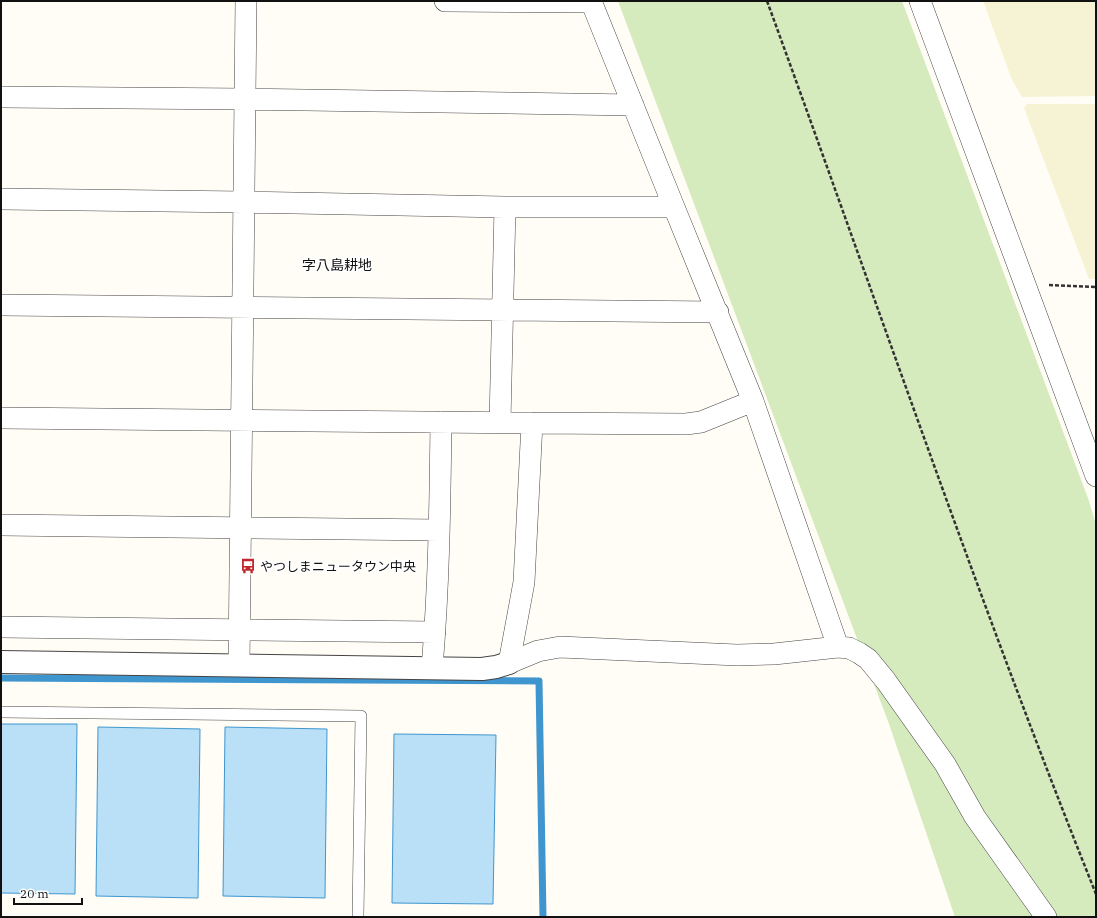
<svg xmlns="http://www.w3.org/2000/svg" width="1097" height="918" font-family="'IBM Plex Serif','Noto Sans JP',serif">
<rect width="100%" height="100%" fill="#fffdf5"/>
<path fill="#f6f3d4" d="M 983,1 L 1096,1 L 1096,96 L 1022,97 L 1012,80 Z
M 1027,104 L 1096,104 L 1096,279 L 1089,279 L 1024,108 Z"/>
<path fill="#d5ebbd" d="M 618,1 L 902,1 L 1089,501 L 1096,525 L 1096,917 L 955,917 L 889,724 Z"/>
<path fill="#b9e0f7" stroke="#3f96cf" d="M 1,724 L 77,724 L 75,894 L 1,893 Z
M 98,727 L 200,729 L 198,898 L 96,896 Z
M 225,727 L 327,729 L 325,898 L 223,896 Z
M 394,734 L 496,735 L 493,904 L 392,903 Z"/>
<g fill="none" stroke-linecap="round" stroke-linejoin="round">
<path stroke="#3f96cf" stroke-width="7" d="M 1,678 L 539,681 L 543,917"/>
<g stroke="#444" stroke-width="12">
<path id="service" d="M 1,712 L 361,716 L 358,917"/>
</g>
<g stroke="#444" stroke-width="22">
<path id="minor" d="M 445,1 L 592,2
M 591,1 L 674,207 L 753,401 L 838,647
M 920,1 L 1096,476
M 1,97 L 245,99 L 633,105
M 1,199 L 244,202 L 505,207 L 674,207
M 1,305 L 718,312
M 1,418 L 532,423 L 686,424 L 701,422 L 753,401
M 500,422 L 505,207
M 1,525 L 439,530
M 1,627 L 435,632
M 509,663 L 538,651 L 560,647 L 737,655 L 774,654 L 838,647 L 849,648 L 859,653 L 868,659 L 886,681 L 945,764 L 975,817 L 1046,917
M 509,663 L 524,582 L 532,423
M 239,665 L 246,1
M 432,668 C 439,586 440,504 441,422"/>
</g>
<g stroke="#444" stroke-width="24">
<path id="tertiary" d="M 1,662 L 482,669 L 496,667 L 509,663"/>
</g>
<path stroke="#333" stroke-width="2.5" stroke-dasharray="4 2" stroke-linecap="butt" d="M 767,1 C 876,299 978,600 1096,894
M 1049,285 L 1096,287"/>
<use href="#service" stroke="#fff" stroke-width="11"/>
<use href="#minor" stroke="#fff" stroke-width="21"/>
<use href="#tertiary" stroke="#fff" stroke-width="22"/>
</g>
<defs>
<g id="bus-bare" transform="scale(1.2)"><path d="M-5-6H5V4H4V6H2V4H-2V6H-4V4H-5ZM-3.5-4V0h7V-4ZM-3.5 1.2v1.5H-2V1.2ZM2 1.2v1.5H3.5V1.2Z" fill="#c4262e" stroke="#fff" stroke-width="2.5" paint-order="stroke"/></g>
</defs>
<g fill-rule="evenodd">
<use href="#bus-bare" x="248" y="566"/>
</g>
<g text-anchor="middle" stroke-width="4" stroke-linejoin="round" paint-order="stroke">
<g font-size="13" fill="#111" stroke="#fff" text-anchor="start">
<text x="260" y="571">やつしまニュータウン中央</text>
</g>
<g font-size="14" fill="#111" stroke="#fff">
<text x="337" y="270">字八島耕地</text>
</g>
</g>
<rect width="1097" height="918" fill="none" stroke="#111111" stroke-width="4"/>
<path d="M14 898v6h68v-6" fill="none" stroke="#111111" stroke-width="2"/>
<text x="20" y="898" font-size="12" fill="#111111" stroke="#ffffff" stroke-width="3" paint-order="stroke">20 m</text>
</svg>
